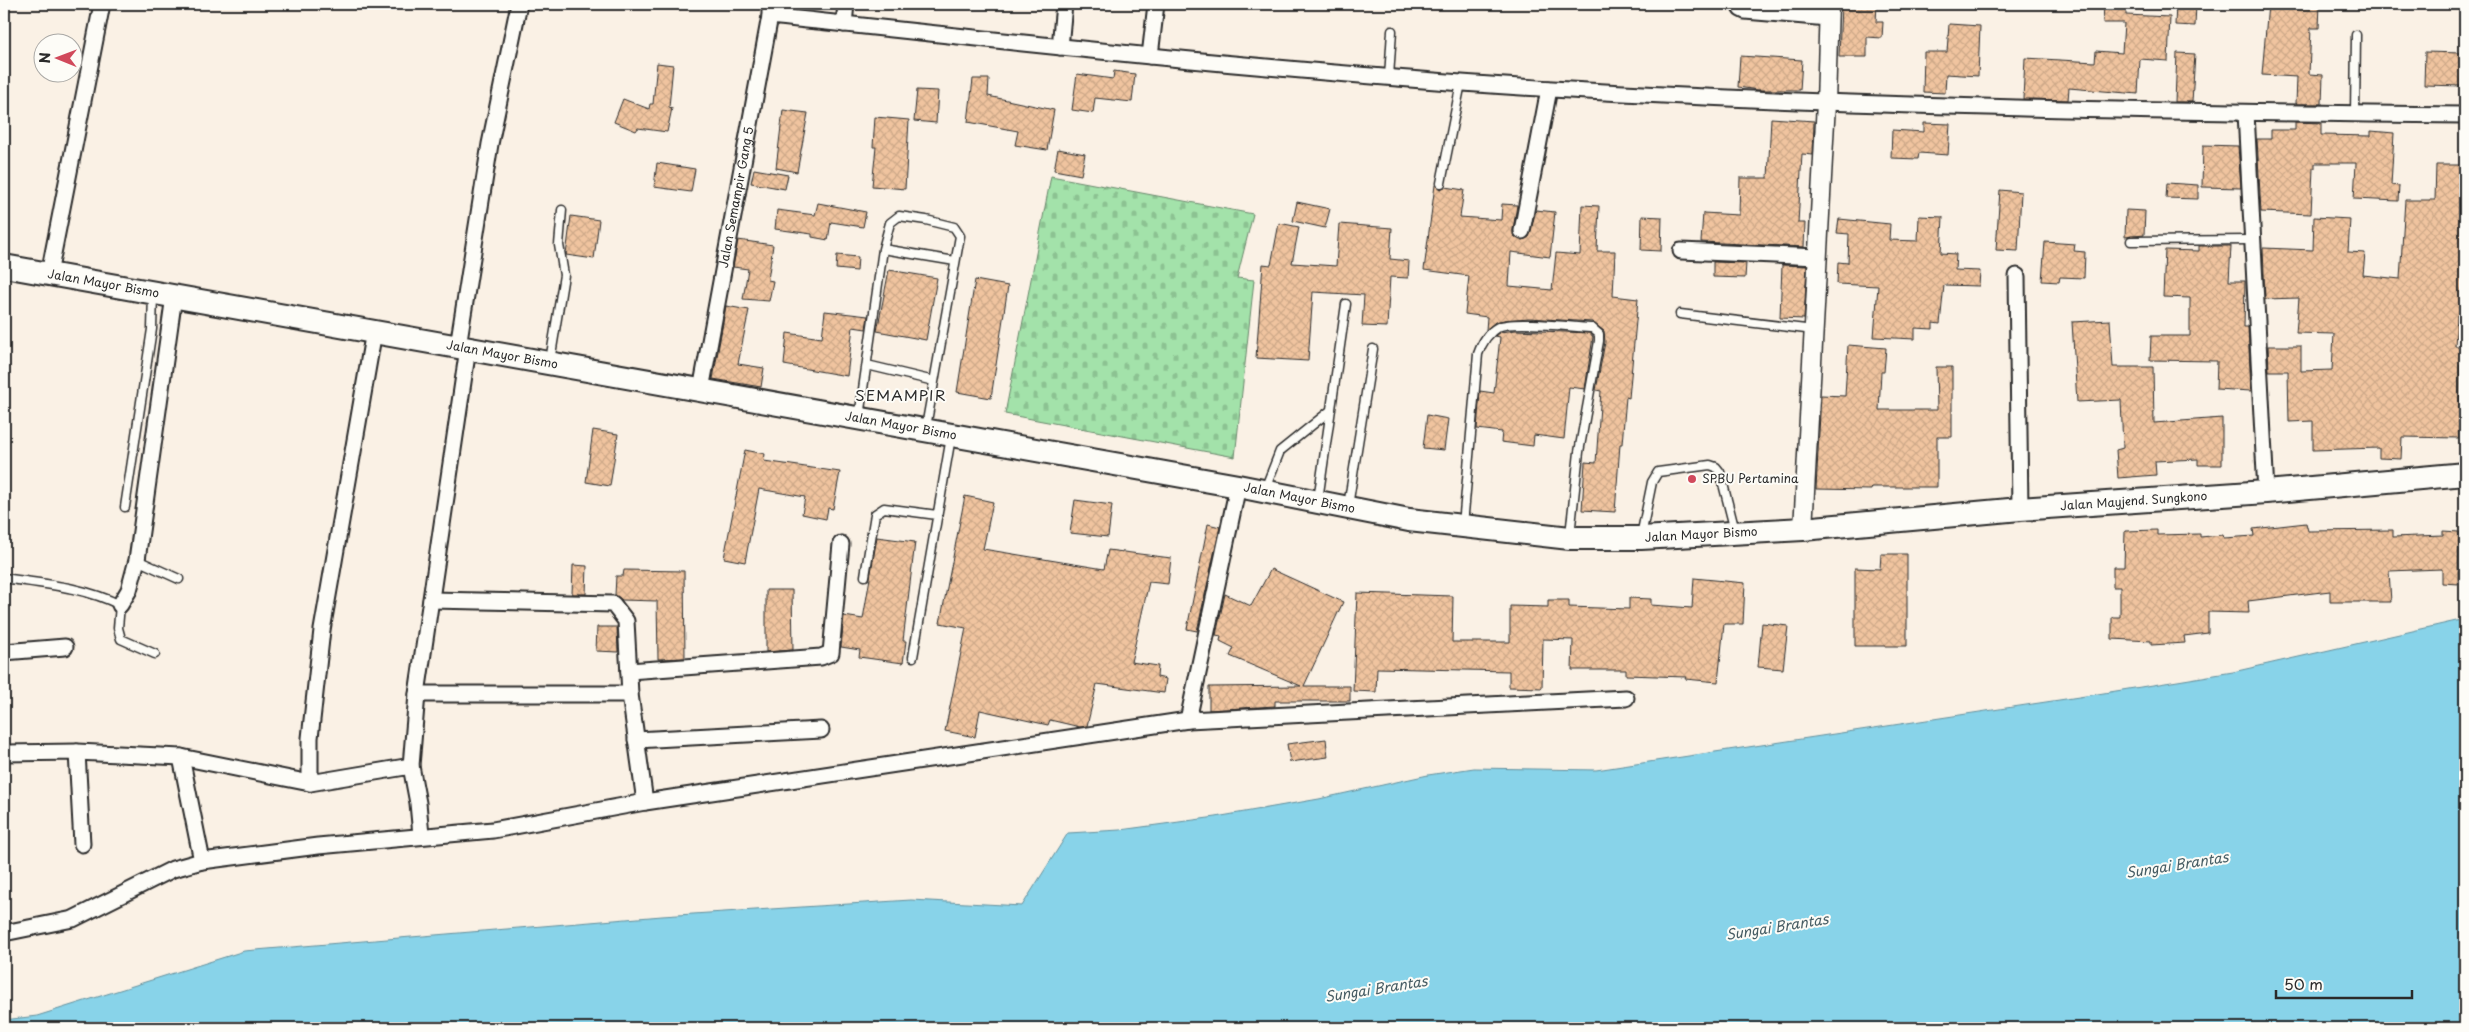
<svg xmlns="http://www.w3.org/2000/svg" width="2469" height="1032" font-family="'Playpen Sans',sans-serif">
<defs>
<pattern id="cemetery-stones" width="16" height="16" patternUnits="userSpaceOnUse" patternTransform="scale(1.25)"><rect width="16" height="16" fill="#a3e2aa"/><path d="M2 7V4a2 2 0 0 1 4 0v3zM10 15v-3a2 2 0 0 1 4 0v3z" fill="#8cc292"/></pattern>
<pattern id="building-cross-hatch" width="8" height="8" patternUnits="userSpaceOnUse" patternTransform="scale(1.25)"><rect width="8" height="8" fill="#f0c49f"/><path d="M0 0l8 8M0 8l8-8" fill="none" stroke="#cea989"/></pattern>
</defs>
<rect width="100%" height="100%" fill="#faf1e5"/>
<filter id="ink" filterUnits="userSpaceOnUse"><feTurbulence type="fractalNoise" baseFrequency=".02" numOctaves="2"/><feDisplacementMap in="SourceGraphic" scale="10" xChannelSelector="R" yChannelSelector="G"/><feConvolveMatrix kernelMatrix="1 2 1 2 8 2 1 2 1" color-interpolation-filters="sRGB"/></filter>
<g filter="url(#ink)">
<path fill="url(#cemetery-stones)" stroke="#67866a" d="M 1051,176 L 1253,214 L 1237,278 L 1254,280 L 1235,457 L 1005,414 Z"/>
<path fill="#88d3e9" stroke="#63909d" d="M 2465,619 L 2465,1027 L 4,1028 L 4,1020 L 37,1016 L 244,951 L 662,916 L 911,900 L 1022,906 L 1068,833 L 1120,830 L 1216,817 L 1319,799 L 1428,775 L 1474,768 L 1596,770 L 2079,697 L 2233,672 Z"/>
<path fill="url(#building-cross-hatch)" stroke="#2b2b2b" d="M 1841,4 L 1877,4 L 1876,22 L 1883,22 L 1882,38 L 1867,37 L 1867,57 L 1839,57 Z
M 2104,4 L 2126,4 L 2126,15 L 2170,17 L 2168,61 L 2140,59 L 2138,94 L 2069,88 L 2068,100 L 2023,99 L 2025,58 L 2095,62 L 2096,51 L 2122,53 L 2124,23 L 2103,23 Z
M 2176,4 L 2196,4 L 2195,26 L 2175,25 Z
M 2268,4 L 2320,4 L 2319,28 L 2311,28 L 2309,74 L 2323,75 L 2322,104 L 2296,104 L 2297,77 L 2262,75 Z
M 1949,24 L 1980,26 L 1978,76 L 1946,74 L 1945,93 L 1923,92 L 1924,52 L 1947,52 Z
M 2425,52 L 2462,53 L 2461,86 L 2424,85 Z
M 2177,53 L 2195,54 L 2192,102 L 2175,102 Z
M 1740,56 L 1802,60 L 1800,90 L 1758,90 L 1738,87 Z
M 657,63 L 673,65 L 669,107 L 672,108 L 667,132 L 638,128 L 636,131 L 614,122 L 623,99 L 649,109 L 650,104 L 653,104 Z
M 1114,71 L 1135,74 L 1132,102 L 1095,98 L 1093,113 L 1072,110 L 1077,74 L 1113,79 Z
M 973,79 L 989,79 L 988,96 L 1054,110 L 1047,150 L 1015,145 L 1018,131 L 968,122 Z
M 917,90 L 938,91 L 936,123 L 914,121 Z
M 783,110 L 808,113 L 797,172 L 776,168 Z
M 875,117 L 909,120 L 905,189 L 872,186 L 876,147 L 873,147 Z
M 1771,118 L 1814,121 L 1813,155 L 1802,154 L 1798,223 L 1805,223 L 1804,247 L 1701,242 L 1703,213 L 1739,215 L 1740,178 L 1768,178 Z
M 2295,122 L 2321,123 L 2321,135 L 2371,136 L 2371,131 L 2394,133 L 2391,185 L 2399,186 L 2398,201 L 2354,199 L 2356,163 L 2315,163 L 2315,168 L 2313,168 L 2311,214 L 2261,212 L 2257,139 L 2271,139 L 2271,130 L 2295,130 Z
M 1924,123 L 1950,124 L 1948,155 L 1919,153 L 1918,159 L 1891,158 L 1892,130 L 1924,132 Z
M 2203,145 L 2238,146 L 2241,188 L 2202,187 Z
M 1058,149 L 1085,154 L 1081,175 L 1054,170 Z
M 657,163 L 695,169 L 691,192 L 654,187 Z
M 2436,165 L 2465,165 L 2465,316 L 2457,315 L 2455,346 L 2465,346 L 2465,365 L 2460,365 L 2459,438 L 2402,437 L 2401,459 L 2379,458 L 2379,448 L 2313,450 L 2313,421 L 2289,422 L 2288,371 L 2269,371 L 2268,346 L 2301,346 L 2301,371 L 2332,370 L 2334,334 L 2296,333 L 2299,298 L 2265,299 L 2263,248 L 2313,250 L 2314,217 L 2350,219 L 2348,252 L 2365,253 L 2363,275 L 2400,279 L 2405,200 L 2435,200 Z
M 754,169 L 788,175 L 785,189 L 751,183 Z
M 2167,183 L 2198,185 L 2198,199 L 2166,198 Z
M 1435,185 L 1440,189 L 1445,187 L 1464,190 L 1460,217 L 1501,220 L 1502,204 L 1517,205 L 1513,230 L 1513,235 L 1520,240 L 1529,237 L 1536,210 L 1555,212 L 1550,257 L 1511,252 L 1509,286 L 1552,290 L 1556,253 L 1580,255 L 1582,205 L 1599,206 L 1597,251 L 1615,251 L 1613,296 L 1638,299 L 1629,398 L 1626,397 L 1622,444 L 1620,444 L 1615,512 L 1582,510 L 1585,462 L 1596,463 L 1601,391 L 1596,390 L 1605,342 L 1604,331 L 1592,322 L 1529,318 L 1504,320 L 1495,322 L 1486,330 L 1487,317 L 1465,314 L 1469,276 L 1424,270 Z
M 2000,190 L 2021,192 L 2018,251 L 1996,250 Z
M 1297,202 L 1330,209 L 1325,228 L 1293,221 Z
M 818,203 L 866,212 L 863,227 L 831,222 L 828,240 L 812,237 L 812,234 L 775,229 L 777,210 L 815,215 Z
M 2126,210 L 2145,211 L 2144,235 L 2125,237 Z
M 571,216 L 599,220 L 594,259 L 566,255 Z
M 1642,216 L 1662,217 L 1661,251 L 1641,250 Z
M 1919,216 L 1943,217 L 1941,253 L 1956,254 L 1955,270 L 1980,271 L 1979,286 L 1944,285 L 1940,324 L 1933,323 L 1933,329 L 1915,328 L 1915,339 L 1874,337 L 1878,286 L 1837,284 L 1838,262 L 1848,263 L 1849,234 L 1837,233 L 1839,219 L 1890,224 L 1889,240 L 1918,241 Z
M 1279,223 L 1299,227 L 1292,263 L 1336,266 L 1339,224 L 1392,228 L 1390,259 L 1409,261 L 1408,278 L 1390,277 L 1387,327 L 1362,326 L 1364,295 L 1313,292 L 1308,361 L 1256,358 L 1263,264 L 1271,265 Z
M 738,240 L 773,245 L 768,280 L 773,281 L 769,301 L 743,299 L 748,269 L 733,267 Z
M 2045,242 L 2075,244 L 2074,251 L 2085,252 L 2084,278 L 2060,277 L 2059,282 L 2042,281 Z
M 2199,246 L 2231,246 L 2229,281 L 2245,281 L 2244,327 L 2248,327 L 2251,391 L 2216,389 L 2217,361 L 2150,360 L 2151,336 L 2190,336 L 2190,298 L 2163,297 L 2165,250 L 2199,251 Z
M 837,255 L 858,257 L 857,271 L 836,269 Z
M 1713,262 L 1746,263 L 1745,278 L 1713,277 Z
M 1782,265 L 1807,266 L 1804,319 L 1780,318 Z
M 889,270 L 937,278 L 926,340 L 877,331 Z
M 975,280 L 1008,286 L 991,398 L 957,392 Z
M 726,306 L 749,310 L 738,364 L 764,368 L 761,387 L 713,379 Z
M 825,311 L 868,316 L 866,329 L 853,327 L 847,376 L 784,365 L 787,333 L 822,338 Z
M 2110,320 L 2113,367 L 2153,367 L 2154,423 L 2222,418 L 2222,465 L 2198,465 L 2198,459 L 2155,461 L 2156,475 L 2118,478 L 2116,450 L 2123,448 L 2121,400 L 2077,402 L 2072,322 Z
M 1516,330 L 1590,333 L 1593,337 L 1585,389 L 1569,387 L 1564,439 L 1534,435 L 1533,446 L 1501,442 L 1502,432 L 1477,429 L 1480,391 L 1494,393 L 1500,337 L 1495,336 L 1500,332 Z
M 1848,345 L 1886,348 L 1884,372 L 1881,372 L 1879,410 L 1937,410 L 1936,367 L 1952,367 L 1952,437 L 1937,437 L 1937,487 L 1872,487 L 1871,490 L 1816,489 L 1821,395 L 1845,396 Z
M 1427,415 L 1448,419 L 1444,450 L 1423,448 Z
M 593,430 L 618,434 L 610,486 L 586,482 Z
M 745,450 L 765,454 L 764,461 L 840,472 L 833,509 L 828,508 L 826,519 L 802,514 L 805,497 L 759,489 L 745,562 L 724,558 Z
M 965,496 L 993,502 L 983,549 L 1104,569 L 1108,550 L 1171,558 L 1168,584 L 1149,582 L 1131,662 L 1158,666 L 1157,677 L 1166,679 L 1164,693 L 1097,684 L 1087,726 L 1080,727 L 1050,720 L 1048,725 L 980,710 L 975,737 L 945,731 L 966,628 L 940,623 Z
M 1075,500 L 1112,505 L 1108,537 L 1070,533 Z
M 2306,523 L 2308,531 L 2393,530 L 2393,537 L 2443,535 L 2443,531 L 2459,532 L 2458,584 L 2442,583 L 2442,569 L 2389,571 L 2391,602 L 2330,602 L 2330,591 L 2248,601 L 2249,613 L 2208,612 L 2208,633 L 2184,636 L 2185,643 L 2151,645 L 2151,641 L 2112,639 L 2112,617 L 2120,617 L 2120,587 L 2113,587 L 2113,567 L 2124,567 L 2125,531 L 2157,530 L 2157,535 L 2200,534 L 2200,537 L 2223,535 L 2224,538 L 2254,536 L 2253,529 Z
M 1208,524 L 1220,527 L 1197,631 L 1187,629 Z
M 877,537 L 915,542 L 903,641 L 906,641 L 903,663 L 859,657 L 860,650 L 841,647 L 844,616 L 863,619 Z
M 1881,554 L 1907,554 L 1907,646 L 1855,646 L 1855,568 L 1880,569 Z
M 573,565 L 587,566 L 586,594 L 572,594 Z
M 1271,569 L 1343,602 L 1304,686 L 1350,686 L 1350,701 L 1275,701 L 1275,706 L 1209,710 L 1209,687 L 1301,686 L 1230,656 L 1234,648 L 1220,641 L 1221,636 L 1216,635 L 1225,594 L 1251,606 Z
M 624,570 L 684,571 L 685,658 L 658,659 L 657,601 L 622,600 L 615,595 L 616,576 L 623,576 Z
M 1694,578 L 1745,583 L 1743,624 L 1724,624 L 1718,682 L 1685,679 L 1686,677 L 1626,675 L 1626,670 L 1572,670 L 1573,640 L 1543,639 L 1542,688 L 1509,687 L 1509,671 L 1377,668 L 1376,692 L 1353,691 L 1357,593 L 1453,596 L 1452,642 L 1510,642 L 1510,606 L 1548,607 L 1548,600 L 1569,600 L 1569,607 L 1629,609 L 1629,598 L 1651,599 L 1651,605 L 1692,608 Z
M 766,590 L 792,590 L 793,650 L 766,652 Z
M 1762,623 L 1788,626 L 1783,669 L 1758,667 Z
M 597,627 L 617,627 L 618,652 L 596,651 Z
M 1326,739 L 1328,757 L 1290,762 L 1287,744 Z"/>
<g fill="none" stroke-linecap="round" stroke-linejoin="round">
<g stroke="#2b2b2b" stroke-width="11">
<path id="service" d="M 1389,77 L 1392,31
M 2355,114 L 2356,35
M 1441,183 L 1461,83
M 2131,241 L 2252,240
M 883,249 L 955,261
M 1680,314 L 1814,330
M 550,361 L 564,275 L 559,245 L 562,210
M 867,365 L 934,381
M 859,417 L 883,249 L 890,223 L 899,216 L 926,220 L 954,227 L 960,236 L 926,427
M 1265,489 L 1280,451 L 1331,410
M 1318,500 L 1346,304
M 1348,506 L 1373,349
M 125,507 L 152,329 L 153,294
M 1463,525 L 1478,354 C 1482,343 1487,333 1498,327 C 1511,320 1574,327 1592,328 L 1599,334 L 1599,341 L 1579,452 L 1570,535
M 1641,536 L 1652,482 L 1658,472 L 1710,465 L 1716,467 L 1720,472 L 1735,531
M 137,560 L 179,579
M 865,576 L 875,514 L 884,508 L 937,515
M 4,578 C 44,584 84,587 120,605 L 118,628 L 121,639 L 155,654
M 913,657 L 951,437"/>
</g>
<g stroke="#2b2b2b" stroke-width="19">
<g id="minor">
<path d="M 1738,4 L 1741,9 L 1745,11 L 1828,18"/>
<path d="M 770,16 C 1030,44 1291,73 1552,89 C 1856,107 2161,112 2465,115"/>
<path d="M 844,24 L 846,4"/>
<path d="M 1060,47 L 1064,4"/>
<path d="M 1150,56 L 1156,4"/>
<path d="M 2246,113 L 2266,492"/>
<path d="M 1522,231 L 1549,89"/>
<path d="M 1681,251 L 1818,257"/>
<path d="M 49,274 L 102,4"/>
<path d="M 2017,276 L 2020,509"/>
<path d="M 458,346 L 490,144 L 519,4"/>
<path id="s1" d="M 701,390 L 770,16 L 770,4"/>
<path d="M 431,600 L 613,604 L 626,621 L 630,694 L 645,802"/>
<path d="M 120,605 L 129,590 L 137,560 L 174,296"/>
<path d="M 4,652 L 65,647"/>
<path d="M 629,671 L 821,657 L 831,653 L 841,544"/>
<path d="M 417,694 L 630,694"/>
<path d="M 1188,720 L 1238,486"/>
<path d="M 636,740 L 821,730"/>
<path d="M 77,752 L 82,844"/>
<path d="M 4,753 L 77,752 L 181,757 L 310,783 L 411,766"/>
<path d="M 181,757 L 202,861"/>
<path d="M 310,783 L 310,738 L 322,630 L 374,331"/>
<path d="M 421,835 L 418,803 L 411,766 L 417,694 L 468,348"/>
<path d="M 4,933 L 73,919 L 173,869 L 202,861 L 318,846 L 493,830 L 645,802 L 1188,720 L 1626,698"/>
</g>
</g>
<g stroke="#2b2b2b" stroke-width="21">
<path id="tertiary" d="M 1803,529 L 1826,103 L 1829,4"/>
</g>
<g stroke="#2b2b2b" stroke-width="26">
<g id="primary">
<path id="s2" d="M 4,266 L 1238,486 L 1409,520 L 1570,538 L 1641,538 L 1803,529 L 2020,509 L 2266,492 L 2465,474"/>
</g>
</g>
<use href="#service" stroke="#fdfcf7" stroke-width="8"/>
<use href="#minor" stroke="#fdfcf7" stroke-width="15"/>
<use href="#tertiary" stroke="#fdfcf7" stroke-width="18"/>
<use href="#primary" stroke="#fdfcf7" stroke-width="22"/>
</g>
</g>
<circle fill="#d1495b" stroke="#fdfcf7" stroke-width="2" cx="1692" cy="479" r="5"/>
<g text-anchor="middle" stroke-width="4" stroke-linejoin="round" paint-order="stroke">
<g font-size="12" fill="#2b2b2b" stroke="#fdfcf7">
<text dy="4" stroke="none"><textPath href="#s1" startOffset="196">Jalan Semampir Gang 5</textPath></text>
<text dy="4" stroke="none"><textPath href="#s2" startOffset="101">Jalan Mayor Bismo</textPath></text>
<text dy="4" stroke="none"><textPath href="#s2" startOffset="506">Jalan Mayor Bismo</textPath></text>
<text dy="4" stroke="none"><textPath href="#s2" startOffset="911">Jalan Mayor Bismo</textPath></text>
<text dy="4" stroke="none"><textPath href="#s2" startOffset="1316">Jalan Mayor Bismo</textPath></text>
<text dy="4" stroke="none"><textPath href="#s2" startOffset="2155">Jalan Mayjend. Sungkono</textPath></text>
<text dy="4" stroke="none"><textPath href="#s2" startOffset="1721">Jalan Mayor Bismo</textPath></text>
</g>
<g font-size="12" fill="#2b2b2b" stroke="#fdfcf7" text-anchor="start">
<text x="1702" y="483">SPBU Pertamina</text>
</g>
<g font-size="14" font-style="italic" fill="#475d64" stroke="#fdfcf7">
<text transform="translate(2177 865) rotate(-9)" y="5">Sungai Brantas</text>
<text transform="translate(1777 927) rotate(-9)" y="5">Sungai Brantas</text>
<text transform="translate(1376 989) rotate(-9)" y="5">Sungai Brantas</text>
</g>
<g font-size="15" letter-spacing="1" fill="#2b2b2b" stroke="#fdfcf7">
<text x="901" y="401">SEMAMPIR</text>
</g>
</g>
<rect width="2469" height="1032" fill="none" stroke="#fdfcf7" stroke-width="20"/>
<rect x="10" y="10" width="2449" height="1012" fill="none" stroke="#2b2b2b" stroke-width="2" filter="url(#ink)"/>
<g transform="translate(58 58) rotate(271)"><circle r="24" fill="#fdfcf7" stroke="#a9a8a5"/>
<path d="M0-4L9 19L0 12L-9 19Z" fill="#d1495b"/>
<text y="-8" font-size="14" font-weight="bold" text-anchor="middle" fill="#2b2b2b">N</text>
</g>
<path d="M2276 990v8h136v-8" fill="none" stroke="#2b2b2b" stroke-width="2.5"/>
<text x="2284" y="990" font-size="15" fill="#2b2b2b" stroke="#fdfcf7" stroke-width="4" paint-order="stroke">50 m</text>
</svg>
